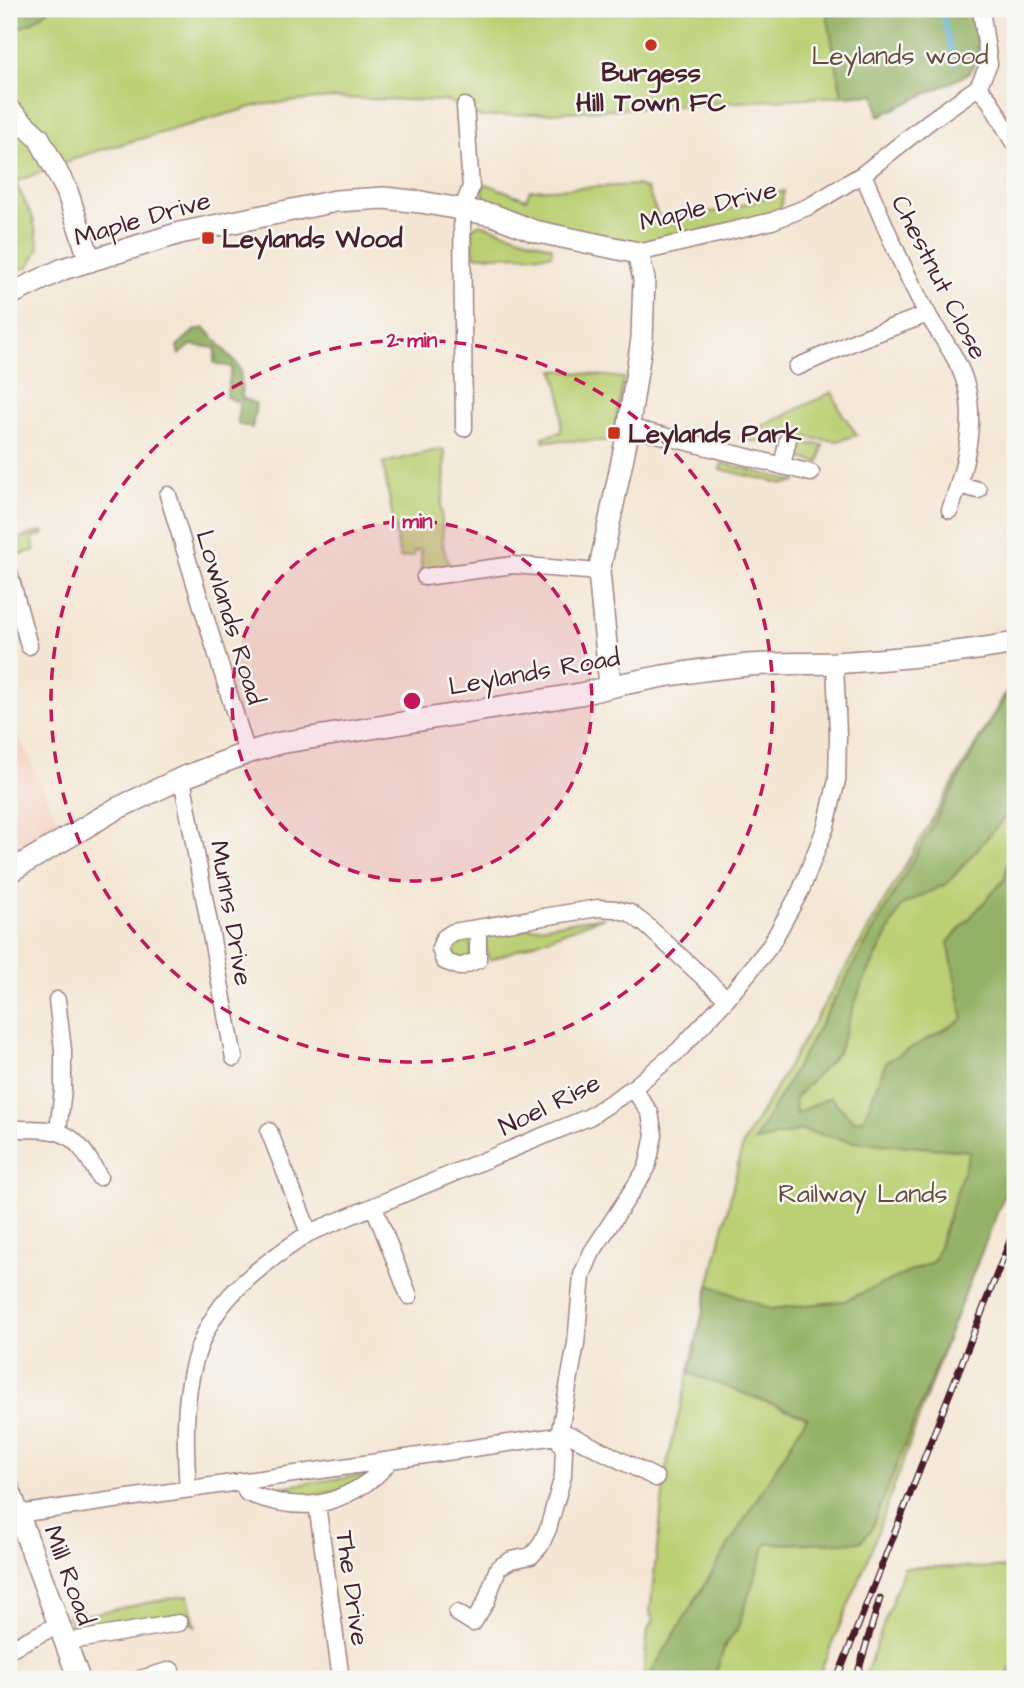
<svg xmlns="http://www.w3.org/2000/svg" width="1024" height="1688" font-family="'Architects Daughter',sans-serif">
<rect width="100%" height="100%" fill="#f6f6f2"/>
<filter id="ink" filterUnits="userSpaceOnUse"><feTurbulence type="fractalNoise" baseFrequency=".0143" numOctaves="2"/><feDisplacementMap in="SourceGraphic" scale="14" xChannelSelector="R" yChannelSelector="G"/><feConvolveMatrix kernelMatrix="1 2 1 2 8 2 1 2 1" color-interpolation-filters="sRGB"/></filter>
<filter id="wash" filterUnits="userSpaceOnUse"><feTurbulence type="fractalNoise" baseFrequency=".00686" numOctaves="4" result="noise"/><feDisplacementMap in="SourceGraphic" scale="28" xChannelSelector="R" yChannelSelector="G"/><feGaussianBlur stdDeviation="1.57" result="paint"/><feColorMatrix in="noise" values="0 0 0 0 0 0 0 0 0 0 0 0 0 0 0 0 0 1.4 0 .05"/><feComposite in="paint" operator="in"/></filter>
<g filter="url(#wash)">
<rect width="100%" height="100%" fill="#f4e6d4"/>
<path fill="#f6d2c3" d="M 9,713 L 61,828 L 9,860 Z"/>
<path fill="#bbd074" stroke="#827850" stroke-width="2" d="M 9,9 L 973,9 C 976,31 984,56 968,74 L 879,116 L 875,94 L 480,117 L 448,101 L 329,98 L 259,105 L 87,154 L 15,182 L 33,218 L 39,248 L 29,266 L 9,274 Z
M 486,184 L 526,199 L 530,190 L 637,185 L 647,189 L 659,218 L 727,210 L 784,191 L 780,210 L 773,215 L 639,245 L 585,234 L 486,202 L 482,188 Z
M 480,224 L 552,247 L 551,255 L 474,256 L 472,227 Z
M 554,370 L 624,378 L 612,441 L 543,441 L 543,437 L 561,432 L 562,402 Z
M 832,392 L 840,410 L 857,435 L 838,441 L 783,435 L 757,442 L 740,437 Z
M 798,444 L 823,445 L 819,463 L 798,457 Z
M 441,449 L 445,451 L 444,492 L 441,505 L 443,546 L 450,567 L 421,571 L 421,550 L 414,551 L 414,556 L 400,558 L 383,463 Z
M 722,463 L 797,482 L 783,484 L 720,469 Z
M 43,531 L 44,534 L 32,538 L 35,550 L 19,555 L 14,542 L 16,539 Z
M 1015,677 L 1015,1152 L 866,1564 L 817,1679 L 643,1679 L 648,1629 L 653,1621 L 650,1612 L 666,1468 L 743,1144 Z
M 604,917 L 490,960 L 483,943 L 487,935 Z
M 462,937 L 470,939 L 472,955 L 467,960 L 448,958 L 448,942 L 455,938 Z
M 371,1474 C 338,1498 296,1501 258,1490 Z
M 923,1567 L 1015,1568 L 1015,1659 L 1006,1679 L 864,1679 L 904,1568 Z
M 188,1595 L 195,1626 L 183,1613 L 73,1634 L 67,1614 L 81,1610 L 86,1615 Z"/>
<path fill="#94b266" stroke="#6f6848" stroke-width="2" d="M 9,9 L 50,9 L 31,23 L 9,33 Z
M 826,9 L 973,9 C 978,31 983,56 968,74 L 879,116 L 875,94 L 842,96 Z
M 205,328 L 240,368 L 242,398 L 256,404 L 252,428 L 238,424 L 239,402 L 226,397 L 232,367 L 214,363 L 216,348 L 191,345 L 179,355 L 177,346 L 194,331 Z
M 1015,679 L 1015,806 L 948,883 L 902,905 L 860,989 L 838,1053 L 795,1098 L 796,1114 L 830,1097 L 854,1121 L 864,1118 L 886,1062 L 963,1019 L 948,942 L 1004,880 L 1015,837 L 1015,1168 L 871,1530 L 860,1542 L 766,1544 L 737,1630 L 726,1643 L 714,1679 L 647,1679 L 807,1417 L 689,1373 L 709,1285 L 771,1309 L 844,1301 L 934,1261 L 970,1151 L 854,1142 L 801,1130 L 754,1142 Z"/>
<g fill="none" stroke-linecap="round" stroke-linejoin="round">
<path stroke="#68b4e1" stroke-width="4.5" d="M 941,9 L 955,64"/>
</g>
</g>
<g filter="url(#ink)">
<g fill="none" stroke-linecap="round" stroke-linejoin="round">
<g stroke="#9f8280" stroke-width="19">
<path id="minor" d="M 978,87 L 990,101 L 1015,145
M 863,174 C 883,221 903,270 928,315 C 941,337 959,359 966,385 C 977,425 964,472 950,510
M 638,253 L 772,221 L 810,206 L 863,174 L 930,121 L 978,87 L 989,64 L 981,9
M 797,367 L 858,340 L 928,314
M 628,427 L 811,473
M 464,428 L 462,210 L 471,187 L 465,106
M 782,466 L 788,439
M 959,485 L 978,490
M 168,495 L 247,753
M 9,572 L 29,646
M 425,577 L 513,565 L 599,572
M 182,778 L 234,1058
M 478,928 L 478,960 L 460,967 L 444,961 L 440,948 L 444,938 L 453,932 L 598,908 L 615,909 L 630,913 L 646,925 L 727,999
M 57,1000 L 63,1050 L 63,1090 L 58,1130
M 9,1129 C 61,1129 73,1127 99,1177
M 269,1131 L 309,1233
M 374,1207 L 409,1296
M 560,1430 L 576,1344 L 582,1275 L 592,1252 L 647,1168 L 654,1135 L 650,1113 L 633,1088
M 560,1430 L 656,1478
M 241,1481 L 247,1493 C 268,1501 294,1507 316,1504 C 342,1500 375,1482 389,1461
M 188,1489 C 183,1422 182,1348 230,1296 C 253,1271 281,1252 309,1233 L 589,1117 L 633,1088 L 679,1050 L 727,999 L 770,946 L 801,890 L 826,826 L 837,780 L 838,734 L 835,663
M 317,1504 L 341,1679
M 18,1514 L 557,1436 L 560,1430
M 457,1613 L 473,1623 L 486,1602 L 498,1568 L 511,1560 L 531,1556 L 540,1546 L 548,1529 L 563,1476 L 564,1450 L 557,1436
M 65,1642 L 179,1623
M 9,1649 L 58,1625
M 140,1679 L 171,1670"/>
</g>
<g stroke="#9f8280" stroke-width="24">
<path id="tertiary" d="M 9,110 L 39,138 L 67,191 L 90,261
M 9,295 L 63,269 L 180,233 L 336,201 L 384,198 L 421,202 L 493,215 L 534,231 L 638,253 L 644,279 L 642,339 L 627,437 L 599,572 L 610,686
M 9,872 L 116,809 L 182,778 L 247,753 L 280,743 L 580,694 C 634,680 692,670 748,665 C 777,663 806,664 834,663 C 895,659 955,654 1015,643
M 9,1489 L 79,1679
M 1014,1679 L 1015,1676"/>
</g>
<use href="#minor" stroke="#fff" stroke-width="16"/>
<use href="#tertiary" stroke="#fff" stroke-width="21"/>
<g stroke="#4a1f2b" stroke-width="7">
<path id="rail" d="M 837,1679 L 1015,1228
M 856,1679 L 880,1598"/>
</g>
<use href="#rail" stroke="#f6f6f2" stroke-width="4.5" stroke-dasharray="13" stroke-linecap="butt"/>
</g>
</g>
<circle cx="412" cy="701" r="180" fill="#c2185b" fill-opacity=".12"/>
<g fill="none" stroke="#c2185b" stroke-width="3.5" stroke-dasharray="12 9">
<circle cx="412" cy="701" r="180"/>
<circle cx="412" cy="701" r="361"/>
</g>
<g fill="#c8321e" stroke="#f6f6f2" stroke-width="2.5">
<circle cx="651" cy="45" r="7"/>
<rect x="201" y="231" width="14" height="14" rx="3.5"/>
<rect x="607" y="426" width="14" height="14" rx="3.5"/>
</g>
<g text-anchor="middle" stroke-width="5" stroke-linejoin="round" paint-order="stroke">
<g font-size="26" fill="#664b3d" stroke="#f6f6f2">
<text x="900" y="64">Leylands wood</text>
<text x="863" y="1202">Railway Lands</text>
</g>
<g font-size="26" font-weight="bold" fill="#4a1f2b" stroke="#f6f6f2" text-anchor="start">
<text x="651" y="81" text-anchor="middle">Burgess<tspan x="651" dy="30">Hill Town FC</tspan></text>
<text x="222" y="247">Leylands Wood</text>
<text x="628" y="442">Leylands Park</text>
</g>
<g font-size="26" fill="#4a1f2b" stroke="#f6f6f2">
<text transform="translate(708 205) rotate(-14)" y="9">Maple Drive</text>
<text transform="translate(142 218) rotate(-16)" y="9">Maple Drive</text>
<text transform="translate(940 277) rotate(63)" y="9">Chestnut Close</text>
<text transform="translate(231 617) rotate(73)" y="9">Lowlands Road</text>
<text transform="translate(534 671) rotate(-10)" y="9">Leylands Road</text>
<text transform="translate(232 913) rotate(80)" y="9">Munns Drive</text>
<text transform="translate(549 1104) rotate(-26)" y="9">Noel Rise</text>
<text transform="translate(70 1575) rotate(70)" y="9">Mill Road</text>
<text transform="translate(353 1588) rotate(82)" y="9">The Drive</text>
</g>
</g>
<circle cx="412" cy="701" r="10" fill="#c2185b" stroke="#f6f6f2" stroke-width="3.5"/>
<g font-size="21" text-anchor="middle" font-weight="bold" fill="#c2185b" stroke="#f6f6f2" stroke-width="5" stroke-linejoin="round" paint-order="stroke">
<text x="412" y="347">2 min</text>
<text x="412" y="528">1 min</text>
</g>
<rect width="1024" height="1688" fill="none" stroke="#f6f6f2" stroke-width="35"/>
</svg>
